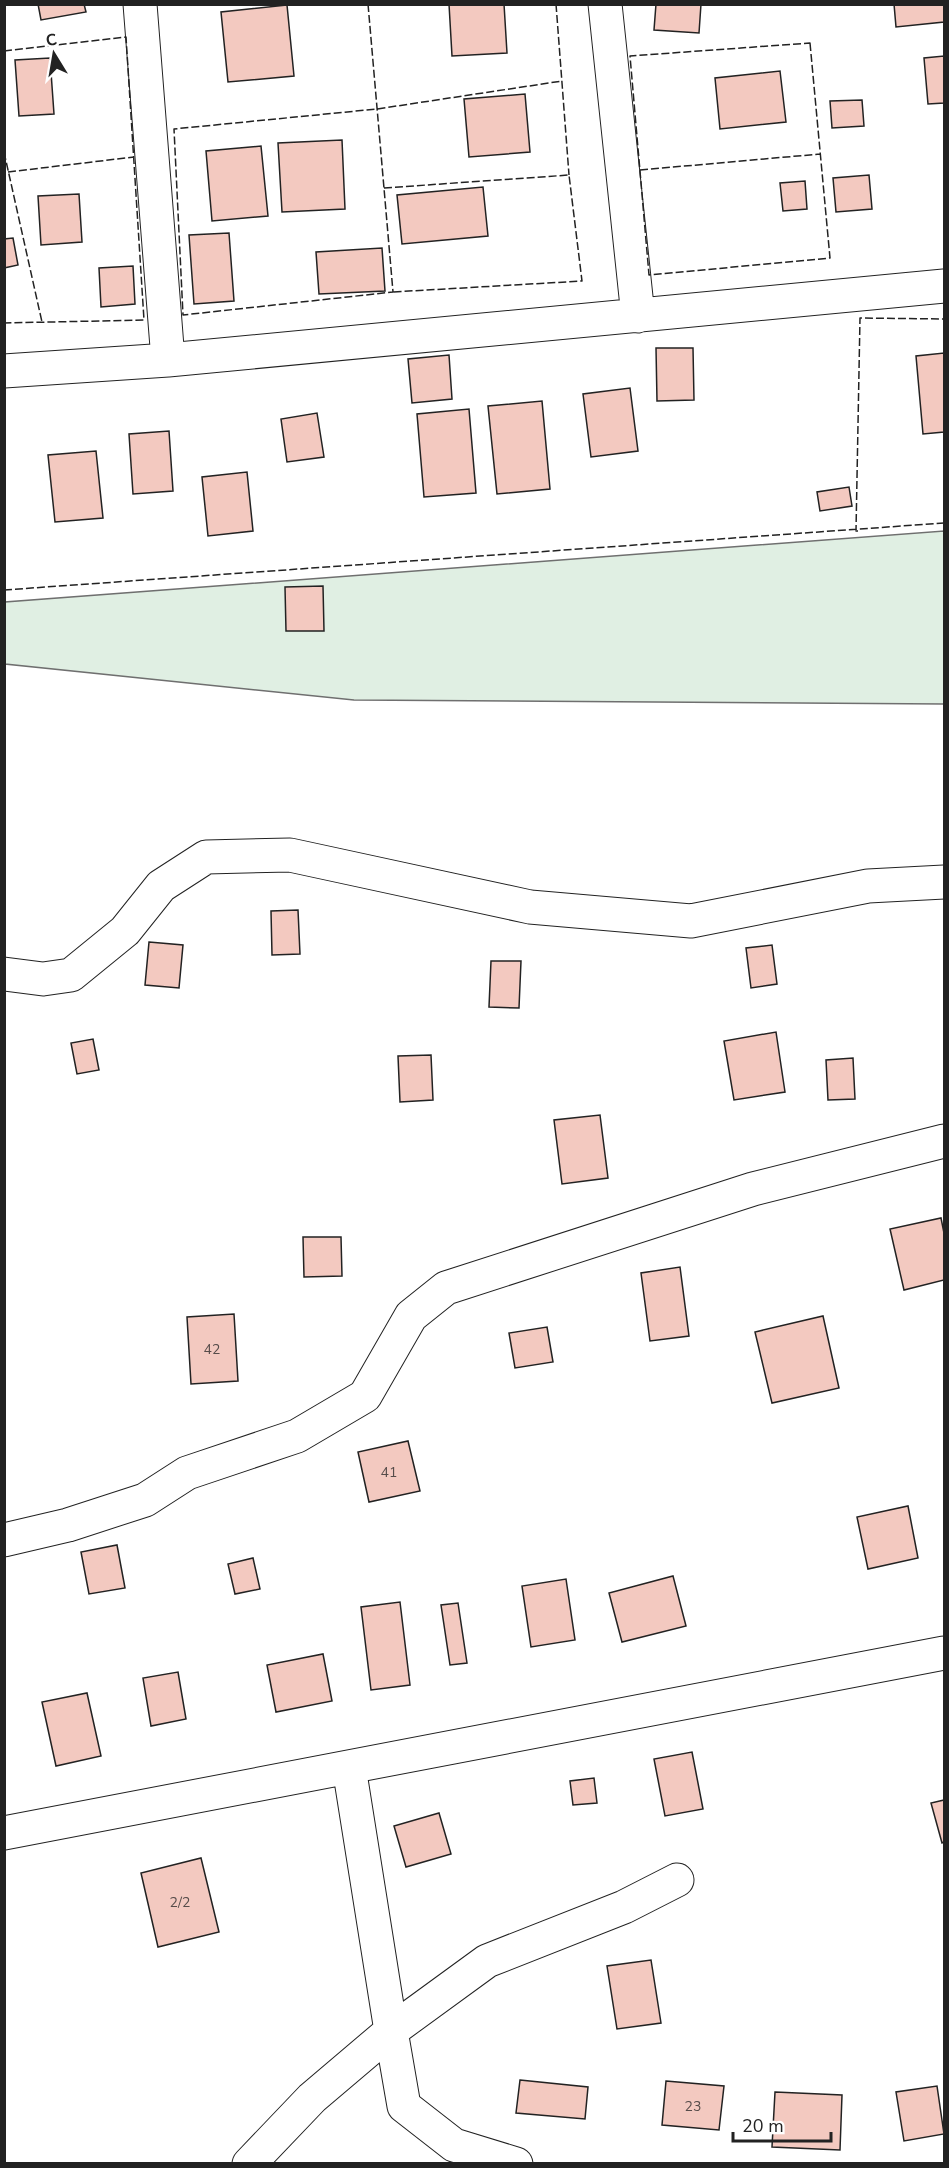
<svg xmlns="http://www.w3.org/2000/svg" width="949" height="2168" font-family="'Nunito Sans',sans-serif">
<rect width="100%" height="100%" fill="#fff"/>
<path fill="#e0efe3" stroke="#6f6f6f" stroke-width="1.5" d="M 944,531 L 944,704 L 354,700 L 5,664 L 5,602 Z"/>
<path fill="#f3c9c0" stroke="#222" stroke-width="1.5" d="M 38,4 L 84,4 L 86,12 L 41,20 Z
M 449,4 L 504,4 L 507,53 L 452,56 Z
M 656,4 L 701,4 L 699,33 L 654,30 Z
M 894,4 L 944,4 L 944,22 L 896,27 Z
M 287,5 L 294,76 L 228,82 L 221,12 Z
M 944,56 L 944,103 L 928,104 L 924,58 Z
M 50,58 L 54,114 L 19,116 L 15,60 Z
M 780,71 L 786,122 L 720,129 L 715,78 Z
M 525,94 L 530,152 L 469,157 L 464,99 Z
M 862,100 L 864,126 L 832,128 L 830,101 Z
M 342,140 L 345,209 L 282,212 L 278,143 Z
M 261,146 L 268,216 L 212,221 L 206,151 Z
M 869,175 L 872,209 L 836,212 L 833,178 Z
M 805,181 L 807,209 L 783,211 L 780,183 Z
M 483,187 L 488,236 L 402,244 L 397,195 Z
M 79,194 L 82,242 L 41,245 L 38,196 Z
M 229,233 L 234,301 L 194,304 L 189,235 Z
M 13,238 L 18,265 L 4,268 L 4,239 Z
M 382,248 L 385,291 L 319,294 L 316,252 Z
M 133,266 L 135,304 L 101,307 L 99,268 Z
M 656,348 L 693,348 L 694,400 L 657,401 Z
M 944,353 L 944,432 L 923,434 L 916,356 Z
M 449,355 L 452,399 L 412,403 L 408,359 Z
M 630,388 L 638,451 L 591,457 L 583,394 Z
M 542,401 L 550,489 L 497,494 L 488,406 Z
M 469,409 L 476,493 L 424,497 L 417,414 Z
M 317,413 L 324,457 L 287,462 L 281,419 Z
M 169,431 L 173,491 L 133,494 L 129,434 Z
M 96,451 L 103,518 L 55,522 L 48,455 Z
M 247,472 L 253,531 L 208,536 L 202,477 Z
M 849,487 L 852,506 L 820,511 L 817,492 Z
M 323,586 L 324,631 L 286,631 L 285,587 Z
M 298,910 L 300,954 L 272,955 L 271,911 Z
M 149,942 L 183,945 L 179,988 L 145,985 Z
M 772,945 L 777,984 L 751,988 L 746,948 Z
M 491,961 L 521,961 L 519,1008 L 489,1007 Z
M 776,1032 L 785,1092 L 734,1100 L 724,1041 Z
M 93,1039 L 99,1070 L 77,1074 L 71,1043 Z
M 431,1055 L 433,1100 L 400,1102 L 398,1056 Z
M 853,1058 L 855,1099 L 828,1100 L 826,1060 Z
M 600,1115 L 608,1178 L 562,1184 L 554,1120 Z
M 941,1218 L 944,1233 L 944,1280 L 904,1290 L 890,1229 Z
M 303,1237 L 341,1237 L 342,1276 L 304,1277 Z
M 680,1267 L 689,1336 L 650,1341 L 641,1273 Z
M 234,1314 L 238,1381 L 191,1384 L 187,1317 Z
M 823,1316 L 839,1388 L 772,1403 L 755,1332 Z
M 547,1327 L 553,1362 L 515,1368 L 509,1333 Z
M 408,1441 L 420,1491 L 369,1502 L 358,1452 Z
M 908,1506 L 918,1558 L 868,1569 L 857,1517 Z
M 117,1545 L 125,1588 L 89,1594 L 81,1552 Z
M 253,1558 L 260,1589 L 235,1594 L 228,1564 Z
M 673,1576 L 686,1626 L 622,1642 L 609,1593 Z
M 566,1579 L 575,1640 L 531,1647 L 522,1586 Z
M 400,1602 L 410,1685 L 371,1690 L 361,1607 Z
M 458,1603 L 467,1663 L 450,1665 L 441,1605 Z
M 323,1654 L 332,1701 L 276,1712 L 267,1665 Z
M 178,1672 L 186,1719 L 151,1726 L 143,1678 Z
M 87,1693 L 101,1756 L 56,1766 L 42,1702 Z
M 692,1752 L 703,1809 L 665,1816 L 654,1759 Z
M 594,1778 L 597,1803 L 573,1805 L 570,1781 Z
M 944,1800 L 944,1842 L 942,1843 L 931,1803 Z
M 439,1813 L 451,1854 L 406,1867 L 394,1826 Z
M 201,1858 L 219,1932 L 158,1947 L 141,1873 Z
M 651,1960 L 661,2023 L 617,2029 L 607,1966 Z
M 520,2080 L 588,2087 L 585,2119 L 516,2113 Z
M 666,2081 L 724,2086 L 719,2130 L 662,2125 Z
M 937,2086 L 944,2134 L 904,2141 L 896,2092 Z
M 775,2092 L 842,2095 L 840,2150 L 772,2147 Z"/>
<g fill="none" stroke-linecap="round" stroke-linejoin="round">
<g stroke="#222" stroke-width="35">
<path id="minor" d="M 140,4 L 168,360
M 605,4 L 638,316
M 4,371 L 168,360 L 944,286
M 4,974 L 43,979 L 71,975 L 125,931 L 161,886 L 206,857 L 290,855 L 530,907 L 691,921 L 868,886 L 944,882
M 4,1540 L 68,1525 L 145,1500 L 187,1473 L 297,1436 L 365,1396 L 411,1316 L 446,1288 L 753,1189 L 944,1141
M 4,1833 L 944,1653
M 249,2164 L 312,2098 L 391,2031 L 349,1767
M 516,2164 L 454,2145 L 404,2106 L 391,2031 L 487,1961 L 624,1907 L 677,1880"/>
</g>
<use href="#minor" stroke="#fff" stroke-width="33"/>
<path stroke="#222" stroke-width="1.5" stroke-dasharray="8 3" stroke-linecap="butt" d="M 368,4 L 393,292 L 183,315 L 174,129 L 377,109 L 562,81
M 556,4 L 569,175
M 810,43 L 830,258 L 649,275 L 630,56 Z
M 4,51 L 126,37 L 144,320 L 4,323
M 4,152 L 42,322
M 640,170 L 820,154
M 8,172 L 134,157
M 384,188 L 569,175 L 582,281 L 393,292
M 858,531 L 856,531 L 860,318 L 944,319
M 4,590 L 944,523"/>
</g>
<g text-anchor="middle" stroke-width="4.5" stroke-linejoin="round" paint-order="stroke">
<g font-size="14" fill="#564c4a">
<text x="212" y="1354">42</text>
<text x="389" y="1477">41</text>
<text x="180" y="1907">2/2</text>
<text x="693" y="2111">23</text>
</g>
</g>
<rect width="949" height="2168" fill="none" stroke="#222222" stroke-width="12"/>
<g transform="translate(54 54) rotate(349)" stroke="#ffffff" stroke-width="4.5" paint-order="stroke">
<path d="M0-4.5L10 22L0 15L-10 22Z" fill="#222222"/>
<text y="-9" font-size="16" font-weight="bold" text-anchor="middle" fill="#222222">С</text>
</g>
<path d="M733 2132v9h98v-9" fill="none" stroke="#222222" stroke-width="3"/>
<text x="742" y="2132" font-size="18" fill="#222222" stroke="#ffffff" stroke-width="4.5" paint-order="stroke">20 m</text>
</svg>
